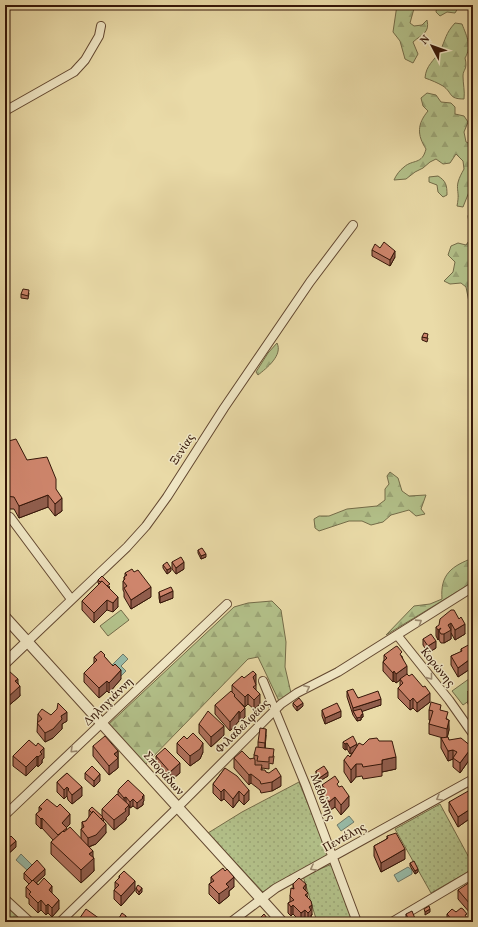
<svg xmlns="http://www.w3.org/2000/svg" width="478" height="927" font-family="Vollkorn,serif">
<defs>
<pattern id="green-dots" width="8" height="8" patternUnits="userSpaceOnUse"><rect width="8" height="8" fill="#b3c18a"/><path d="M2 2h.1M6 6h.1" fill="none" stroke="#9ba576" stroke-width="1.8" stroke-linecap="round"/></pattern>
<pattern id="forest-firs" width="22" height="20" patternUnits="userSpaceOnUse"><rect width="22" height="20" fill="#b3c18a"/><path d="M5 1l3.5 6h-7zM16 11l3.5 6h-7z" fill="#9ba576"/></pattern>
</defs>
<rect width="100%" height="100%" fill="#eadba8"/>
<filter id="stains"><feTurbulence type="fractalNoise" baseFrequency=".005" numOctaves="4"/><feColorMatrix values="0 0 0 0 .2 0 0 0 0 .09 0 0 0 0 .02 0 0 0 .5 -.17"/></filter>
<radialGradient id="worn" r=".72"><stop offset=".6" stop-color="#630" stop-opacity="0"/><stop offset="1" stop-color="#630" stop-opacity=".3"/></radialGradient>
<path fill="url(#green-dots)" stroke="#746c49" d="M 299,782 L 329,856 L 263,892 L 208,833 L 242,812 Z
M 440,804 L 473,865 L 473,869 L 431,893 L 395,829 Z
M 332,864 L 353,922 L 317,922 L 303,876 Z"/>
<path fill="url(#forest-firs)" stroke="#746c49" d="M 397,5 L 415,5 L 410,23 L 414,26 L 422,25 L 427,20 C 430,33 422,34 413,42 L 418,54 L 413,63 L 405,59 L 400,41 L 393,32 Z
M 437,5 L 460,5 L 455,13 L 447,12 L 440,16 L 436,12 Z
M 455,23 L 462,24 C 467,37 472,46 465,58 C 468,70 463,69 463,76 C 463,84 465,91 464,99 C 448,99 453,93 443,86 C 438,83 431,80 425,78 C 426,65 434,61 440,51 C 446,39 445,34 455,23 Z
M 427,93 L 436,95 L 441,102 L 451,103 L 455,107 L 455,114 L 464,116 L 468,122 L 464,132 L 466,142 L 473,145 L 473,182 L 463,207 L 457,206 C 461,187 452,190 464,169 L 463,161 L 456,154 L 450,163 L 443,164 L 436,159 L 430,162 L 423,168 L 415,172 L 406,179 L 394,180 C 396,175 400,170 404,167 C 413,159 422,165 426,149 C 417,135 417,124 428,111 L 423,106 L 421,98 Z
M 438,176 C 446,181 447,185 447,195 L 443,197 L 438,192 L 437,185 L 429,182 L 429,177 Z
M 473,204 L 473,310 L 470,307 L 466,287 L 461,283 L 450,284 L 444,281 L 453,272 L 455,262 L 448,255 L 451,246 L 458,243 L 466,245 L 471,238 L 468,216 Z
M 277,343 C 283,355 267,368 258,375 L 256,372 L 268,353 Z
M 390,472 L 398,478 L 402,491 L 409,496 L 426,495 L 421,509 L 425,514 L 416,516 L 409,510 L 391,515 L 383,522 L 371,525 L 362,521 L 349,521 L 319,531 L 315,528 L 314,519 L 319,516 L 329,516 L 347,509 L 377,506 L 385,500 L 385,489 L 389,484 L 387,476 Z
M 473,558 L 473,582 L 386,635 L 414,606 L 430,604 L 442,599 C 440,574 452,566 473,558 Z
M 272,601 L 281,610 L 286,642 L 285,667 L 291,693 L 279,701 L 258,657 L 248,659 L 145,765 L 108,725 L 234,607 L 248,603 Z
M 5,905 L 24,922 L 5,922 Z"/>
<path fill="#b3c18a" stroke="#746c49" d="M 121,610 L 129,620 L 108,636 L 100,626 Z
M 473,676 L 473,698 L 463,705 L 452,691 Z"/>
<path fill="#98bba8" stroke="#707968" d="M 123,654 L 128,659 L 121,666 L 126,671 L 121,676 L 111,666 Z
M 349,816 L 354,822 L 341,831 L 337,825 Z
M 21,854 L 33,866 L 28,871 L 16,860 Z
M 408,867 L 412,870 L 412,874 L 398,882 L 394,875 Z"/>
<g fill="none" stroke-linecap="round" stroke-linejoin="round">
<g stroke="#624730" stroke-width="10">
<path id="minor" d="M 5,111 L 74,72 L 85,60 L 99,36 L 101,26
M 10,517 L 71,599
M 397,635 L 449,700 L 473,734
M 27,642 L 127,547 L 146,526 L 167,497 L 224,408 L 310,282 L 353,225
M 263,681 L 306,786 L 357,922
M 5,815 L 227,604
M 5,899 L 30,922
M 60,922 L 178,807 L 281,704 L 297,693 L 338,672 L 473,587
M 231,922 L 276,888 L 473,779
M 392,922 L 473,874"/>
</g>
<g stroke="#624730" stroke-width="12">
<path id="tertiary" d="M 5,617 L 282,922
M 5,663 L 27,642"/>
</g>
<use href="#minor" stroke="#f1e8c6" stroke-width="8"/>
<use href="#tertiary" stroke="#f1e8c6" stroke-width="10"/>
</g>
<path fill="#b1725d" stroke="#351608" d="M 372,250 L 395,257 L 390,266 L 372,256 Z
M 29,293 L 28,299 L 21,298 L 21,294 Z
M 422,337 L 428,338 L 427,342 L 422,340 Z
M 5,442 L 27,460 L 56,490 L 62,511 L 55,516 L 48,507 L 19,518 L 14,509 L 5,509 Z
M 198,550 L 206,557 L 201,559 L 198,553 Z
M 172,562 L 184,569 L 176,574 L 172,569 Z
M 163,565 L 171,571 L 167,574 L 163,568 Z
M 125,573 L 151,597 L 131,609 L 124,597 L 124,592 L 123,590 L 123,581 L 124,580 L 124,577 L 125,576 Z
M 98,580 L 110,587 L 109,588 L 118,607 L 113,612 L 107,610 L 94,623 L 82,610 L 82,601 L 99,584 L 98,583 Z
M 159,592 L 173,598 L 160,603 L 159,598 Z
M 459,619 L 465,634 L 455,640 L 451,633 L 451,639 L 444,643 L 441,643 L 439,640 L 439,639 L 438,640 L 436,636 L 436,627 Z
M 423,639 L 436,648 L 428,653 L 423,645 Z
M 473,645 L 473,667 L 458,677 L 451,665 L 451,656 L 461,652 L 461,649 Z
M 384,655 L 402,656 L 407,675 L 430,702 L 417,712 L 413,708 L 410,710 L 398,698 L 398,688 L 400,686 L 400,680 L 396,683 L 394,681 L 393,682 L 383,671 L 383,662 L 384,660 Z
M 94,657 L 105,657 L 121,679 L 109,693 L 107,691 L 99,698 L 84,682 L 84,673 L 94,663 Z
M 5,675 L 18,683 L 20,696 L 7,707 L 5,705 Z
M 244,678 L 256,683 L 256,690 L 260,704 L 254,709 L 248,704 L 245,707 L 235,697 L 245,717 L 240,722 L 239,721 L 230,731 L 215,714 L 215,705 L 232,693 L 232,685 Z
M 473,688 L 473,711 L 468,704 L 468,691 Z
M 347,691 L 358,698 L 381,705 L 362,711 L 363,717 L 361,718 L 361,720 L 357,721 L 353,715 L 347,697 Z
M 293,703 L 303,706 L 297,711 L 293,706 Z
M 322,710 L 341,717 L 325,724 L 322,716 Z
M 429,710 L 441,711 L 448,720 L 449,730 L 447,737 L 449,740 L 472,756 L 460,773 L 453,767 L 453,759 L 448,761 L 441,748 L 441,738 L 443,738 L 429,734 L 429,724 L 430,720 L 429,720 Z
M 38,714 L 51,715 L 67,721 L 62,724 L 62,729 L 53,738 L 45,742 L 37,732 Z
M 199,724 L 224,735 L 211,747 L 199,733 Z
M 266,735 L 265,748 L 274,756 L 273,764 L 269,763 L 269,769 L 262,768 L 262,770 L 266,772 L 281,786 L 272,791 L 261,793 L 260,790 L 251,783 L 249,785 L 234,768 L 234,758 L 254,759 L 254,755 L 258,747 L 258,742 Z
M 29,740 L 44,758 L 42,760 L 42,763 L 38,767 L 37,765 L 26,776 L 13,766 L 13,756 Z
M 343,742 L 357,746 L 396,769 L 382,772 L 382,776 L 363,779 L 362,776 L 356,777 L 351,783 L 344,772 L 344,760 L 350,757 L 353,752 L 350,754 L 347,749 L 345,750 L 343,748 Z
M 177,743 L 203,752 L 200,759 L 190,766 L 177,753 Z
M 93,746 L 118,751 L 118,768 L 109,775 L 93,756 Z
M 156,756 L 180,773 L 170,781 L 156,766 Z
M 225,768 L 249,800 L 244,805 L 239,800 L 233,808 L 224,799 L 221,801 L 213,793 L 213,784 Z
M 316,771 L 328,776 L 318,782 L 316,774 Z
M 67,773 L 82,796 L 72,804 L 68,800 L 67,796 L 64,799 L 57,792 L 57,782 Z
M 85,773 L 100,781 L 94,787 L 85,779 Z
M 322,785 L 349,806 L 341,815 L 335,807 L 329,811 L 324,804 L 324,797 L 322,795 Z
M 118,791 L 144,801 L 143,802 L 143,805 L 137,809 L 133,806 L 130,808 L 129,806 L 129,815 L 126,818 L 126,820 L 114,830 L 103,818 L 106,833 L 96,844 L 89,847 L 93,857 L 94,871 L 81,883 L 51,854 L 51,842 L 53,840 L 42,828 L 41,829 L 36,824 L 36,814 L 39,812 L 39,807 L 70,824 L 66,828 L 67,830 L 84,842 L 81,839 L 81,829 L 82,828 L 82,822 L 86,821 L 89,817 L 89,810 L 102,817 L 102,809 L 118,795 Z
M 473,795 L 473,820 L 472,817 L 458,827 L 449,811 L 449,802 Z
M 387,836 L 405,859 L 381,872 L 374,856 L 374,846 L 385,840 L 387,838 Z
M 5,840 L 16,847 L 7,855 L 5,852 Z
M 410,863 L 418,872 L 415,874 L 410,866 Z
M 225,871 L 234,887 L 229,891 L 229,896 L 219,904 L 209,894 L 209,884 L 211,883 L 211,877 Z
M 24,873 L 45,875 L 36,883 L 52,893 L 59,909 L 52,917 L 48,913 L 46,915 L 41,910 L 38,913 L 29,904 L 29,899 L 26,897 L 26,887 L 29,884 L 24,879 Z
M 119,876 L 135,890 L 121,906 L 114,899 L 114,890 L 115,889 L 115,882 L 119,879 Z
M 293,884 L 306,891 L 312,915 L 311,915 L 311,920 L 308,922 L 305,919 L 301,922 L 293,914 L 291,916 L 288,913 L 288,903 L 290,902 L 290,896 L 293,889 Z
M 473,885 L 473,913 L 470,913 L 458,899 L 458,890 Z
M 136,888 L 142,892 L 139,895 L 136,892 Z
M 456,912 L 467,918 L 473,922 L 447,922 L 447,914 Z
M 406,914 L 414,922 L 407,922 L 406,920 Z"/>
<path fill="#905d4c" stroke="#351608" d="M 395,251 L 395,257 L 390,266 L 390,260 Z
M 48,495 L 48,507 L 19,518 L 19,506 Z
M 62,498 L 62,511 L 55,516 L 55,504 Z
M 206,554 L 206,557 L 201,559 L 201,556 Z
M 184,562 L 184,569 L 176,574 L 176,568 Z
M 171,568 L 171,571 L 167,574 L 167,570 Z
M 151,587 L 151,597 L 131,609 L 131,600 Z
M 173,591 L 173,598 L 160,603 L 160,597 Z
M 118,597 L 118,607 L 113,612 L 113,603 Z
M 107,600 L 107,610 L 94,623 L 94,613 Z
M 451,623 L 451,639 L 444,643 L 444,634 L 448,625 Z
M 465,624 L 465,634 L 455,640 L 455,630 Z
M 441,628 L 439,631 L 439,639 L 438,640 L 438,630 Z
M 436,641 L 436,648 L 428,653 L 428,646 Z
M 473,657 L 473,667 L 458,677 L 458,668 Z
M 407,666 L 407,676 L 400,679 L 400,680 L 396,683 L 396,674 Z
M 121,670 L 121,679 L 109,693 L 109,683 Z
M 394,671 L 394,681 L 393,682 L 393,673 Z
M 256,674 L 256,683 L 253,686 L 253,677 Z
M 18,679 L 18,688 L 20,686 L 20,696 L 7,707 L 7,698 L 15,681 Z
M 107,681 L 107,691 L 99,698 L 99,688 Z
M 430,693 L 430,702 L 417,712 L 417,703 Z
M 248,694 L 248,704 L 245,707 L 245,697 Z
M 260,694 L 260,704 L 254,709 L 254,700 Z
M 413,698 L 413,708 L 410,710 L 410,701 Z
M 381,699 L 381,705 L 355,714 L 353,711 L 353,708 Z
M 303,703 L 303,706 L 297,711 L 297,707 Z
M 245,708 L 245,717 L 240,722 L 240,713 Z
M 239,711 L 239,721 L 230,731 L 230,722 Z
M 341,711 L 341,717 L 325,724 L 325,718 Z
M 67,712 L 67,721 L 62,724 L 62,729 L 53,738 L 45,742 L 45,733 L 61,716 Z
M 363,714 L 363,717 L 361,718 L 361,720 L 357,721 L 357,718 L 361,715 Z
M 449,720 L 449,730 L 447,739 L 447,729 Z
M 224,726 L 224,735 L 211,747 L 211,737 Z
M 266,729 L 266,735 L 265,749 L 265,743 Z
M 203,743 L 203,752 L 200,759 L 190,766 L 190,756 Z
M 347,743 L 347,749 L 345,750 L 345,744 Z
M 357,744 L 357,750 L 350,754 L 350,748 Z
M 472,747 L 472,756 L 460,773 L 460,763 Z
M 44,748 L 44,758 L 42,760 L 42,763 L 38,767 L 38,757 L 40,752 Z
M 453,750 L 453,759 L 448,761 L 448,751 Z
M 118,751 L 118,768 L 109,775 L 109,766 L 114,754 Z
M 37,756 L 37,765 L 26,776 L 26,767 Z
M 396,757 L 396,769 L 382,772 L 382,760 Z
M 180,763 L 180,773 L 170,781 L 170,772 Z
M 356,764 L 356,777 L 351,783 L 351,770 Z
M 328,772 L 328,776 L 318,782 L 318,779 Z
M 100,774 L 100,781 L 94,787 L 94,781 Z
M 251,774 L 251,783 L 249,785 L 249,775 Z
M 281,776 L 281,786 L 272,791 L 272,782 Z
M 67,787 L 67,796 L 64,799 L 64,790 Z
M 82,787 L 82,796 L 72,804 L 72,795 Z
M 224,789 L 224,799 L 221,801 L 221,792 Z
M 249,790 L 249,800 L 244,805 L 244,796 Z
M 239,791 L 239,800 L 233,808 L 233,799 Z
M 144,795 L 144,801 L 143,802 L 143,805 L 137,809 L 137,803 L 142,797 Z
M 349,796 L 349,806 L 341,815 L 341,805 Z
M 126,797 L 126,803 L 124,804 L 124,798 Z
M 335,797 L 335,807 L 329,811 L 329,802 Z
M 133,799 L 133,806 L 130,808 L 130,802 Z
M 129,805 L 129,815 L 126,818 L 126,820 L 114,830 L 114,820 Z
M 472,808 L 472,817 L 458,827 L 458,817 Z
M 70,814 L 70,824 L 62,832 L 62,823 Z
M 42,818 L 42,828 L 41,829 L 41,819 Z
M 106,824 L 106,833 L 96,844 L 88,847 L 88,838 Z
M 16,841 L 16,847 L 7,855 L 7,849 Z
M 405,849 L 405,859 L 381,872 L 381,863 Z
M 93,851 L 93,859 L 94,858 L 94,871 L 81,883 L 81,870 L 89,854 Z
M 45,869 L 45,875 L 32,887 L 32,881 Z
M 418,869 L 418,872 L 415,874 L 415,871 Z
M 234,877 L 234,887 L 229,891 L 229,896 L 219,904 L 219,894 L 226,884 Z
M 135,881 L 135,890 L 121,906 L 121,896 Z
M 306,884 L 306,894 L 303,888 Z
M 52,886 L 52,896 L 49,890 Z
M 142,888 L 142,892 L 139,895 L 139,892 Z
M 41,900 L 41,910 L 38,913 L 38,903 Z
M 59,900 L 59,909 L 52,917 L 52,908 Z
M 48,904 L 48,913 L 46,915 L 46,906 Z
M 293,905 L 293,914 L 291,916 L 291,907 Z
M 312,905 L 312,915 L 311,915 L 311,920 L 308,922 L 308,913 L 309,907 Z
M 430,909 L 430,912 L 425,915 L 425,912 Z
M 305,910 L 305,919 L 301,922 L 301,913 Z
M 126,916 L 126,919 L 124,922 L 123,922 Z
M 267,918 L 267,922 L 263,922 Z"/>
<path fill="#ce856c" stroke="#351608" d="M 384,242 L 395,251 L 390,260 L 372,250 L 375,244 L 380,248 Z
M 23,289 L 29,290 L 28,296 L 21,294 Z
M 424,333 L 428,334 L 427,338 L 422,337 Z
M 16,439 L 27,460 L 47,457 L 56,479 L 56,489 L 62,498 L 55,504 L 48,495 L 19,506 L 14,497 L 5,496 L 5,442 Z
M 202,548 L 206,554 L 201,556 L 198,550 Z
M 181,557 L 184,562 L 176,568 L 172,562 Z
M 167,562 L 171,568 L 167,570 L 163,565 Z
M 132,569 L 134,572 L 138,570 L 151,587 L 131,600 L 124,588 L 127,586 L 123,581 L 125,579 L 124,577 L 127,575 L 125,573 Z
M 102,576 L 110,584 L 107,586 L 102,581 L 100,582 L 98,580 Z
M 102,581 L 118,597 L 113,603 L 107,600 L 94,613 L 82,601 Z
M 171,587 L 173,591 L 160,597 L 159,592 Z
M 451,610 L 454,610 L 459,619 L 461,617 L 465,624 L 455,630 L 451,623 L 448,625 L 451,630 L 444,634 L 441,634 L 439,631 L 441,628 L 438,630 L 436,627 L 439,625 L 440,619 Z
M 431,634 L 436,641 L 428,646 L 423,639 Z
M 472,643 L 473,645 L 473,657 L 458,668 L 451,656 L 462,651 L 461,649 Z
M 397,646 L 402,652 L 400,654 L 407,666 L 396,674 L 394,671 L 393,673 L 383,662 L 387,658 L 384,655 L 395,647 Z
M 101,651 L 105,655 L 104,656 L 113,666 L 115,664 L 121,670 L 109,683 L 107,681 L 99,688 L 84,673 L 97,660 L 94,657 Z
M 9,671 L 18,679 L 15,681 L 20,686 L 7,698 L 5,696 L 5,675 Z
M 253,671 L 256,674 L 253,677 L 256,685 L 253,687 L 260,694 L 254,700 L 248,694 L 245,697 L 232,685 L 242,676 L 244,678 Z
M 407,674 L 409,676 L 412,674 L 423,687 L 425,686 L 430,693 L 417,703 L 413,698 L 410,701 L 398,688 L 403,683 L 400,679 Z
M 473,688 L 473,692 L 472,692 L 473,693 L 473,698 L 468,691 Z
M 353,689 L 358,698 L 378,691 L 381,699 L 353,708 L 347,691 Z
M 231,691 L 235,695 L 234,696 L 245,708 L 240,713 L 239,711 L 230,722 L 215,705 Z
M 299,698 L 303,703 L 297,707 L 293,703 Z
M 431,702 L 441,705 L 440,710 L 448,712 L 446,719 L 449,720 L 447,729 L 429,724 L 433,711 L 429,710 Z
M 58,703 L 67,712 L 61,716 L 62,719 L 53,729 L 45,733 L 37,723 L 42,719 L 38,714 L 42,709 L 51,715 L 57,709 Z
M 337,703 L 341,711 L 325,718 L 322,710 Z
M 361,709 L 363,714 L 361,715 L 361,717 L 357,718 L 353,711 Z
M 208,711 L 224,726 L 211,737 L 199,724 Z
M 260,728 L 266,729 L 265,743 L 258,742 Z
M 193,733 L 203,743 L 200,749 L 190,756 L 177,743 L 184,736 L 187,739 Z
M 105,736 L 118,751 L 114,754 L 118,758 L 109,766 L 93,746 Z
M 353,736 L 357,744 L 350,748 L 347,743 L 345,744 L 343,742 Z
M 448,737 L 449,740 L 461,738 L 472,747 L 460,763 L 453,758 L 457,752 L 453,750 L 448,751 L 441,738 Z
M 377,738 L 379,741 L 392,741 L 396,757 L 382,760 L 382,764 L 363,767 L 362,764 L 356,764 L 351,770 L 344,760 L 348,755 L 350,757 L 359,743 L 363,745 L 369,739 Z
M 29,740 L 36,746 L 38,743 L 44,748 L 40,752 L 42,754 L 38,757 L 37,756 L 26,767 L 13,756 Z
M 256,747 L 274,749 L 273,757 L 269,757 L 269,762 L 257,761 L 258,756 L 254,755 Z
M 165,748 L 180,763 L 170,772 L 156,756 Z
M 242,751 L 250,759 L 254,758 L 255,760 L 255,765 L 262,765 L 261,770 L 265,770 L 266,772 L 269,773 L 276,768 L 281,776 L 272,782 L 261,784 L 260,781 L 251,774 L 249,775 L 234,758 Z
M 92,766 L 100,774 L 94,781 L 85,773 Z
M 324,766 L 328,772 L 318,779 L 316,771 Z
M 225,768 L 237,776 L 248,789 L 249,790 L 244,796 L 239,791 L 233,799 L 224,789 L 221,792 L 213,784 Z
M 67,773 L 82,787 L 72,795 L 68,790 L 69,789 L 67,787 L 64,790 L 57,782 Z
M 335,776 L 339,782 L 337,784 L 339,787 L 342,786 L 349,796 L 341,805 L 335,797 L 329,802 L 324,795 L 326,790 L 322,785 Z
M 128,780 L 144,795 L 142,797 L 143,798 L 137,803 L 133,799 L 130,802 L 126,797 L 124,798 L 118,791 L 119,789 Z
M 470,790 L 473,795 L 473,810 L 472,808 L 458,817 L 449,802 Z
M 117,794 L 129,805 L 125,809 L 126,811 L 114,820 L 102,809 Z
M 47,799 L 57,807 L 60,804 L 70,814 L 62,823 L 67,828 L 58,835 L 42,818 L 41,819 L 36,814 L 42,809 L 39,807 Z
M 92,807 L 103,817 L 101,819 L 93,811 L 92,813 L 89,810 Z
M 93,811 L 106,824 L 96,835 L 88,838 L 81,829 L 84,827 L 82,822 L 86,821 Z
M 70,827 L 93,851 L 89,854 L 94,858 L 81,870 L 51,842 L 63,831 L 64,832 Z
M 396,833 L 405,849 L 381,863 L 374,846 L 385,840 L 388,838 L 387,836 Z
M 11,836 L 16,841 L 7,849 L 5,846 L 5,840 L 6,841 Z
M 37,860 L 45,869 L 32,881 L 24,873 Z
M 414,861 L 418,869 L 415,871 L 410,863 Z
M 223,868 L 225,871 L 227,869 L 234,877 L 226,884 L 229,887 L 219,894 L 209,884 L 214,881 L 211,877 Z
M 124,871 L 135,881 L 121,896 L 114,890 L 119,885 L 115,882 L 120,877 L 119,876 Z
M 44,878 L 52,886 L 49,890 L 59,900 L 52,908 L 48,904 L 46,906 L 41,900 L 38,903 L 29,894 L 31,892 L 26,887 L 33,880 L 38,885 Z
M 299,878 L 306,884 L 303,888 L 308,893 L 305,895 L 311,901 L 312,905 L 309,907 L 311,910 L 308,913 L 305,910 L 301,913 L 293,905 L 291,907 L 288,903 L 294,900 L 290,896 L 291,888 L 294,889 L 293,884 Z
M 470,882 L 473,885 L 473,904 L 470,904 L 458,890 Z
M 138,885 L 142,888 L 139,892 L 136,888 Z
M 429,906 L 430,909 L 425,912 L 424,909 Z
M 461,908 L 463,909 L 467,914 L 465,915 L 467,918 L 469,916 L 473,921 L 473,922 L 454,922 L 447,914 L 452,909 L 456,912 Z
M 86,909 L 100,919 L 98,921 L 99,922 L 77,922 Z
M 412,911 L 416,921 L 414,922 L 410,922 L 406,914 Z
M 122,913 L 126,916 L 123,921 L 119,918 Z
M 264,914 L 267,918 L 263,922 L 258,922 L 258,920 Z
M 119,920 L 123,922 L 118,922 Z"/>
<defs><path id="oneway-chevron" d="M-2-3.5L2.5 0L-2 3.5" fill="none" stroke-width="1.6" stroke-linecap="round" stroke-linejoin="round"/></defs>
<g stroke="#9c8a70">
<use href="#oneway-chevron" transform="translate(419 622) rotate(-33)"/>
<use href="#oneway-chevron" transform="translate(430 677) rotate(51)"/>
<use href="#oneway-chevron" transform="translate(307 688) rotate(-27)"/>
<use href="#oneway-chevron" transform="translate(73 750) rotate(136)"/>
<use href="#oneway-chevron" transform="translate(439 798) rotate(150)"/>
<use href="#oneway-chevron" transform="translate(313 868) rotate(152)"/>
</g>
<g text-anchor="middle" stroke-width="3" stroke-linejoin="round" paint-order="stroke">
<g font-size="12" fill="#351608" stroke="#f1e8c6">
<text transform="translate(182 449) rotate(-57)" y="4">Ξενίας</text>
<text transform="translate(438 667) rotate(51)" y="4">Κορώνης</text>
<text transform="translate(108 701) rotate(-44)" y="4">Δηληγιάννη</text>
<text transform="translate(242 726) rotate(-45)" y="4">Φιλαδελφέως</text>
<text transform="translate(164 773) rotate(48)" y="4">Σποράδων</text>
<text transform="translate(323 797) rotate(69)" y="4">Μεθώνης</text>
<text transform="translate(344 837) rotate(-29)" y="4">Πεντέλης</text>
</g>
</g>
<rect width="478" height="927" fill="none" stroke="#eadba8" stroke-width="20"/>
<rect x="6" y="6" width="466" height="915" fill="none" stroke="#351608" stroke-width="2"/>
<rect x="10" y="10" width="458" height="907" fill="none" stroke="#351608"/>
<g transform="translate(432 46) rotate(311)" stroke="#f1e8c6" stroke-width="3" paint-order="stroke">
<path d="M0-3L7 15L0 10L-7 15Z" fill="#351608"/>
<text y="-6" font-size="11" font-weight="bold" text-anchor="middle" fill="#351608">N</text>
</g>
<rect width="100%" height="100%" filter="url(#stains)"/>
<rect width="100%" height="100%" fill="url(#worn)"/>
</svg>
